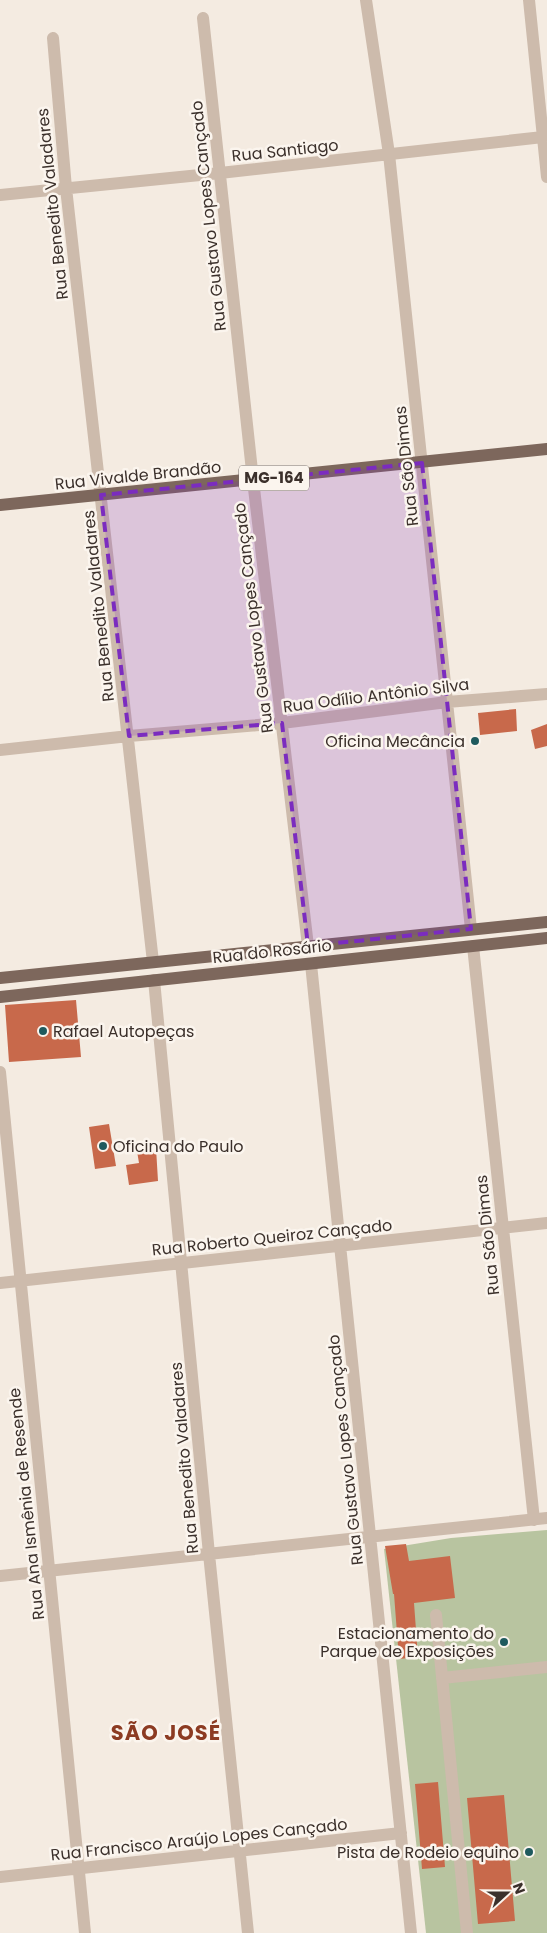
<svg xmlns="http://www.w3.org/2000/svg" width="547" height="1933" font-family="Poppins,sans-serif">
<rect width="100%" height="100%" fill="#f4ebe1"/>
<path fill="#b8c4a0" d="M 547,1530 L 547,1933 L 426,1933 L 384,1549 L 451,1538 Z"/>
<path fill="#c8694b" d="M 516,709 L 517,731 L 480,735 L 478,713 Z
M 547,724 L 547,746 L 535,749 L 531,730 Z
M 76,1000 L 81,1057 L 9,1062 L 5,1005 Z
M 109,1124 L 116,1166 L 95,1169 L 89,1127 Z
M 156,1148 L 158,1181 L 129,1185 L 126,1165 L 139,1163 L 137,1151 Z
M 406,1544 L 409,1561 L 450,1556 L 455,1598 L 414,1603 L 418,1657 L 399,1659 L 394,1594 L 393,1594 L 385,1546 Z
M 438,1782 L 445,1867 L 422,1869 L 415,1784 Z
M 504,1795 L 515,1921 L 478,1924 L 467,1798 Z"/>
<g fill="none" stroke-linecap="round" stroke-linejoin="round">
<path stroke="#cdbbac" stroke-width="12" d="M 366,0 L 389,154 L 471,929
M 529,0 L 547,177
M 203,18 L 253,480 L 308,946
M 53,38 L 66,188 L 153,962
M 0,195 L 220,173 L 543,137
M 0,750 L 129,736 L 282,723 L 447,702 L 547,694
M 473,946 L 534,1520
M 311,964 L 411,1933
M 154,980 L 209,1554 L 248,1933
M 0,1072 L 85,1933
M 0,1283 L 547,1223
M 0,1576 L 547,1518
M 436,1615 L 467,1933
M 442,1678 L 547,1667
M 0,1877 L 401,1833"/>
<path stroke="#7d675c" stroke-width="12" d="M 0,505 L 547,449
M 0,978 L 547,922
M 0,997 L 547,938"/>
</g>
<path fill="#7b2cbf" fill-opacity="0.2" stroke="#7b2cbf" stroke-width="4" stroke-dasharray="10 6" stroke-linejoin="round" d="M 422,463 L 471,929 L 308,946 L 282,723 L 129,736 L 101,495 Z"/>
<g fill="#1f5a5e" stroke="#fbf5ee" stroke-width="2">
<circle cx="475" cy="741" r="5"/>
<circle cx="43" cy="1031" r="5"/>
<circle cx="103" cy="1146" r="5"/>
<circle cx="504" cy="1642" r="5"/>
<circle cx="529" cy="1852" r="5"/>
</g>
<g text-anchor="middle" stroke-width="5" stroke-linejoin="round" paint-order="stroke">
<rect fill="#fbf5ee" stroke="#756b66" stroke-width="1" x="239" y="465.5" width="70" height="25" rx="4"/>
<g font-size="15" font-weight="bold" fill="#3b302b">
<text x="274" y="483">MG-164</text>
</g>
<g font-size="16" fill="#3b302b" stroke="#fbf5ee">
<text transform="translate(285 150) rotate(-6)" y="6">Rua Santiago</text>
<text transform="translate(52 204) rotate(-96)" y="6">Rua Benedito Valadares</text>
<text transform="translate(208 216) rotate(-96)" y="6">Rua Gustavo Lopes Cançado</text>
<text transform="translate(406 466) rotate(-96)" y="6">Rua São Dimas</text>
<text transform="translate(138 475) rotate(-6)" y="6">Rua Vivalde Brandão</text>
<text transform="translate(98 606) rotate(-96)" y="6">Rua Benedito Valadares</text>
<text transform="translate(253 618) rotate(-97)" y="6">Rua Gustavo Lopes Cançado</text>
<text transform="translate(376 695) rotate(-7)" y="6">Rua Odílio Antônio Silva</text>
<text transform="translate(272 951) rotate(-6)" y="6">Rua do Rosário</text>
<text transform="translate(487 1235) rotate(-96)" y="6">Rua São Dimas</text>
<text transform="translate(272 1237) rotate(-6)" y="6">Rua Roberto Queiroz Cançado</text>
<text transform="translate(345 1450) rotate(-96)" y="6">Rua Gustavo Lopes Cançado</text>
<text transform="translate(184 1458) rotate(-95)" y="6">Rua Benedito Valadares</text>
<text transform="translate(26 1504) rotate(-96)" y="6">Rua Ana Ismênia de Resende</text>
<text transform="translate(199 1839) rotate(-6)" y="6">Rua Francisco Araújo Lopes Cançado</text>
</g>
<g font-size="16" fill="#3b302b" stroke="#fbf5ee" text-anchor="end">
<text x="465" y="747">Oficina Mecância</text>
<text x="53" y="1037" text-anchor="start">Rafael Autopeças</text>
<text x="113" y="1152" text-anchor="start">Oficina do Paulo</text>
<text x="494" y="1639">Estacionamento do<tspan x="494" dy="18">Parque de Exposições</tspan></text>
<text x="519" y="1858">Pista de Rodeio equino</text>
</g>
<g font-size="21" font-weight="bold" letter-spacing="1" fill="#8c3b22" stroke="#fbf5ee">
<text x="166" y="1740">SÃO JOSÉ</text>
</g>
</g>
<g transform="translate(507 1893) rotate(69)" stroke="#fbf5ee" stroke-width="4" paint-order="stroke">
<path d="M0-4L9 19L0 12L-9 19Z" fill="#3b302b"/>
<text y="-8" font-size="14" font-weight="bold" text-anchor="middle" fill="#3b302b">N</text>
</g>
</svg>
